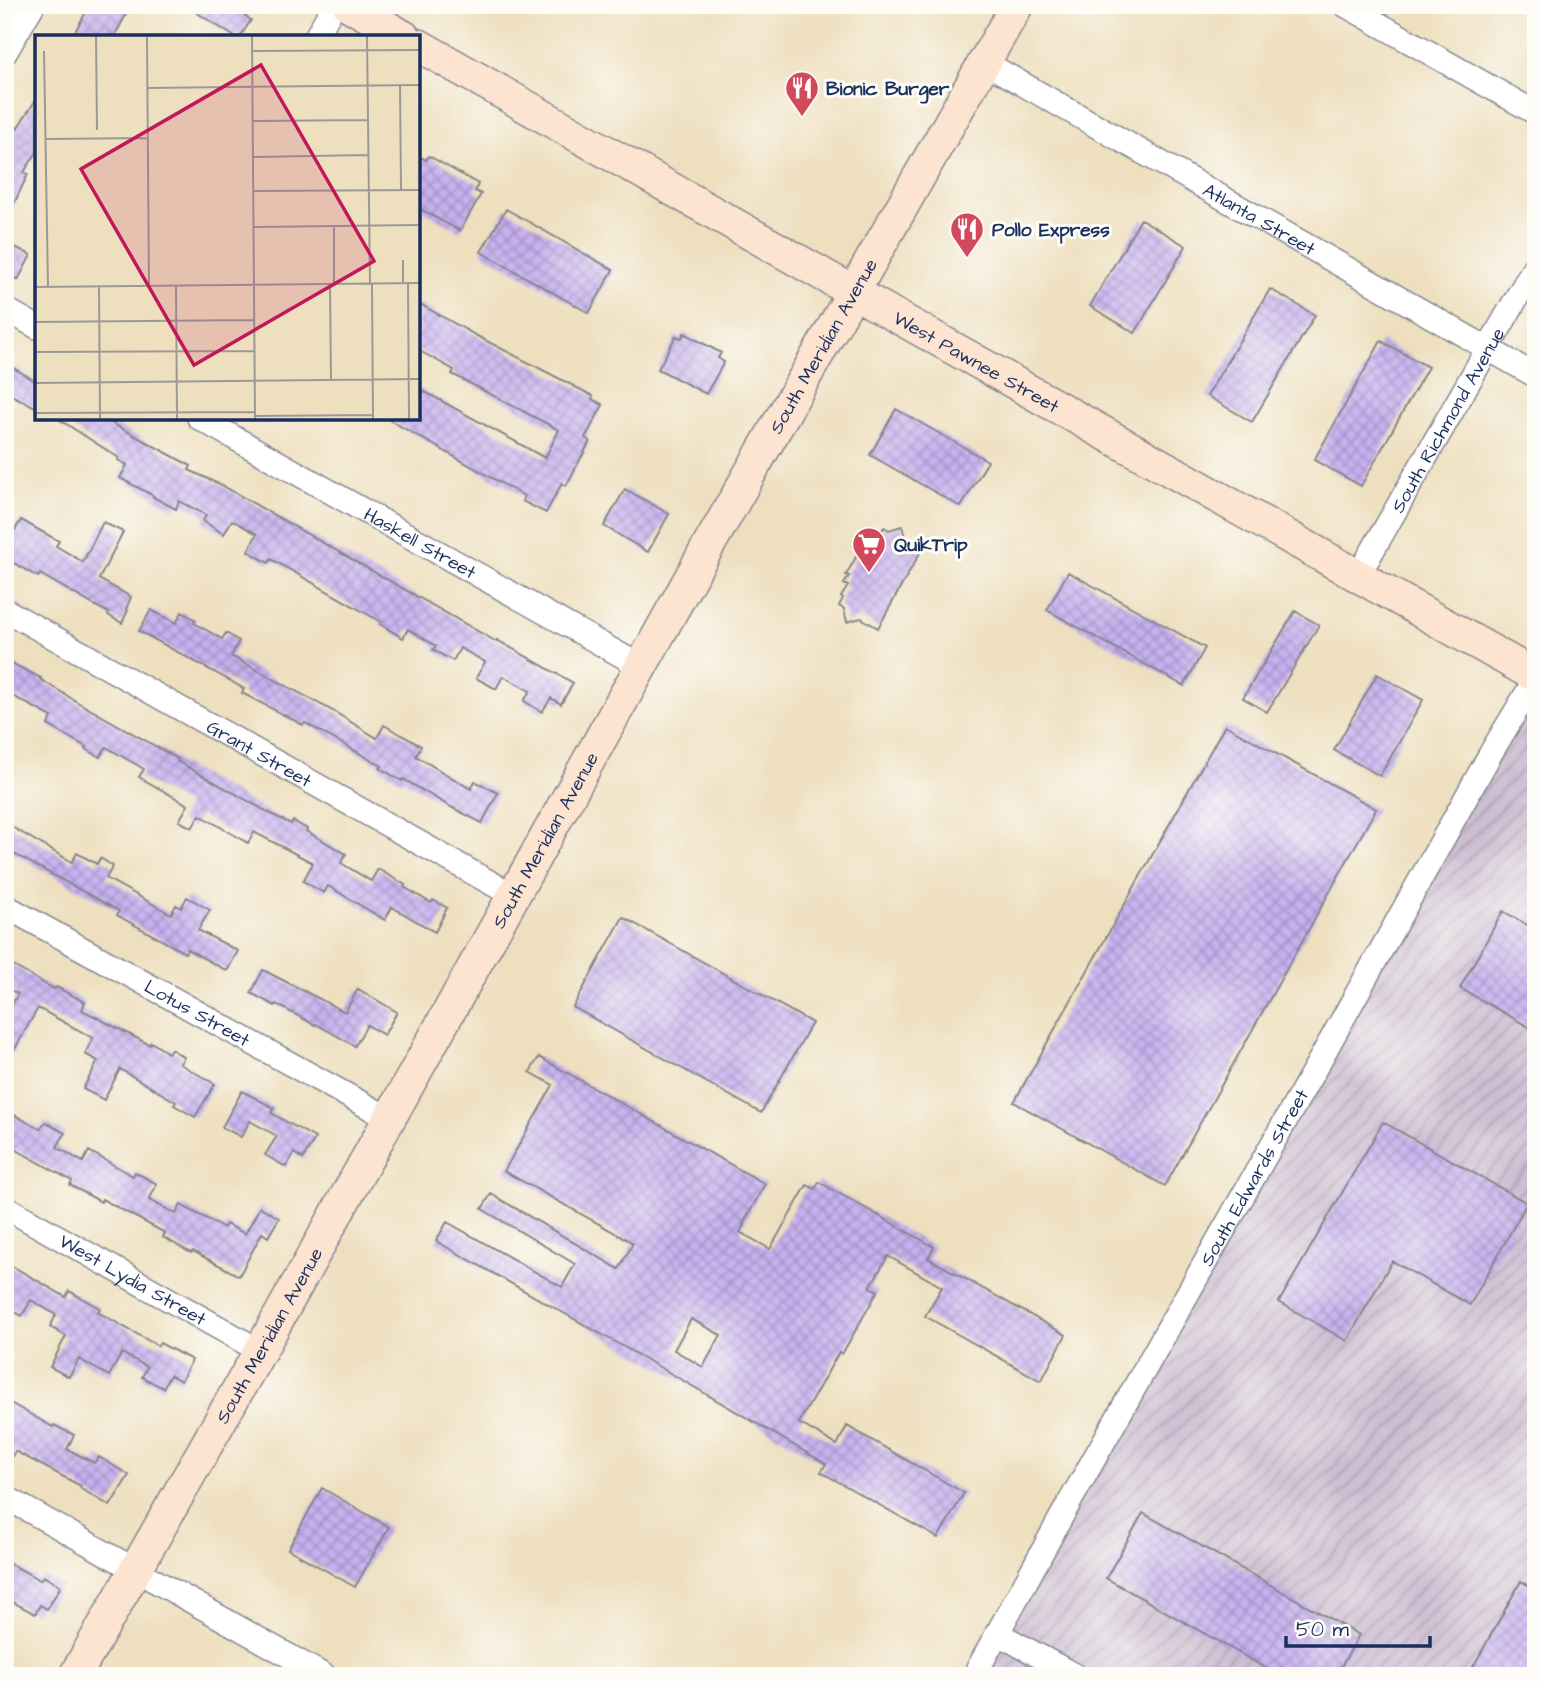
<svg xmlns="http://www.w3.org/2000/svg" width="1541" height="1681" font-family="'Architects Daughter',sans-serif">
<defs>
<pattern id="industrial-furrows" width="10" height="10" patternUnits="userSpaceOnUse" patternTransform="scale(1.75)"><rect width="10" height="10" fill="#cebed2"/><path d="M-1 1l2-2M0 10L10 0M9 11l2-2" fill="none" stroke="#a69bae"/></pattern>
<pattern id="building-cross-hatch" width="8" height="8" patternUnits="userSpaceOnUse" patternTransform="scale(1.75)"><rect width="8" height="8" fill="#c8b1ef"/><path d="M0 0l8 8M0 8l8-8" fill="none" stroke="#a290c5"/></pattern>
</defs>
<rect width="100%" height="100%" fill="#fdfcf7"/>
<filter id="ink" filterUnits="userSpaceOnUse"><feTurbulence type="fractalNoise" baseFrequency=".0143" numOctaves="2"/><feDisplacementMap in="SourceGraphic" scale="14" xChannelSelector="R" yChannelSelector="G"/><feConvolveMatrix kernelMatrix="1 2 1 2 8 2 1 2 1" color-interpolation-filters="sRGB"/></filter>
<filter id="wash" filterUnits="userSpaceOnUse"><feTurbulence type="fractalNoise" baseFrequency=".00686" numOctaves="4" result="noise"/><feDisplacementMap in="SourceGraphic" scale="28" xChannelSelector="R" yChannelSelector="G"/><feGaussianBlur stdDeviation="1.57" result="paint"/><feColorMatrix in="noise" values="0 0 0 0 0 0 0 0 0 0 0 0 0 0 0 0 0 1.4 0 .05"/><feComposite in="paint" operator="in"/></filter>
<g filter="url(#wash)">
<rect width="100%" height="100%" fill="#eedfbf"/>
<path fill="url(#industrial-furrows)" d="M 1536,678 L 1536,1676 L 974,1676 Z"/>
<g id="blocks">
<path fill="url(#building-cross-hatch)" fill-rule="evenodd" d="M 90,5 L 131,5 L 114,37 L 72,37 Z
M 185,5 L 228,5 L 251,20 L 240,37 L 235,37 Z
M 37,98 L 37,152 L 24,172 L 28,174 L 5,223 L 5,173 L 14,152 L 5,147 Z
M 418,156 L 426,160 L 429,156 L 478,184 L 475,191 L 481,194 L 460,231 L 418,208 Z
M 506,209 L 613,270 L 589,313 L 481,252 Z
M 1141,219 L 1186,246 L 1135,333 L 1090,306 Z
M 5,242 L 31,255 L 18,280 L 5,273 Z
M 1270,289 L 1315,315 L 1252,422 L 1207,396 Z
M 418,303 L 477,336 L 593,396 L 592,399 L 603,405 L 585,438 L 590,441 L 566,486 L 562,483 L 546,513 L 522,501 L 524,496 L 386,418 L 418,418 L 418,388 L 545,458 L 559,430 L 452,374 L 454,370 L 418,350 Z
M 684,333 L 721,353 L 718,358 L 724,362 L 706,394 L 658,369 L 676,336 L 682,338 Z
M 1381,341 L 1428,367 L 1361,486 L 1314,460 Z
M 5,363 L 37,382 L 37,408 L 5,392 Z
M 896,409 L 988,461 L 961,507 L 870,455 Z
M 57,418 L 117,418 L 113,424 L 191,466 L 189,470 L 223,486 L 497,642 L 497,640 L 573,683 L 561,704 L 551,698 L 542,712 L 524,701 L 530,691 L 503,676 L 496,689 L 476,678 L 485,662 L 460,648 L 453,661 L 433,650 L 436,646 L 408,629 L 403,638 L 380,624 L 381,622 L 271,559 L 269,563 L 248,551 L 257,534 L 232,520 L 224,534 L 203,521 L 206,515 L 179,501 L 176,509 L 153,497 L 154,496 L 120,478 L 127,465 L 118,460 L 119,458 Z
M 625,489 L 669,514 L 648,552 L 604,526 Z
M 21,520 L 59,541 L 56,546 L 83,562 L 103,522 L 123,532 L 99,579 L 131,597 L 126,609 L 128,610 L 122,623 L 108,615 L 109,613 L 94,605 L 40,574 L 38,577 L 5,558 L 5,525 L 15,530 Z
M 902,526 L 906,539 L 922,549 L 878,628 L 861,618 L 847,622 L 844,609 L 839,606 L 843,598 L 841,597 L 848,586 L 844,584 L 849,576 L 846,575 L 860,550 L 863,552 L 867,544 L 871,546 L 877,534 L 879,535 L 884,527 L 889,530 Z
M 1068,572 L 1205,648 L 1184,686 L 1047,610 Z
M 151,610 L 176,623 L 182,612 L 196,620 L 194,623 L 222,639 L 226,633 L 239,641 L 231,656 L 333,711 L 377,738 L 384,725 L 421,746 L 416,756 L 471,789 L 475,781 L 498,793 L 482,823 L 451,807 L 403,779 L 402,781 L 380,768 L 382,766 L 305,723 L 303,725 L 242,693 L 244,689 L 229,680 L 139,631 Z
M 1295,611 L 1319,625 L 1267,712 L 1243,698 Z
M 5,660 L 41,678 L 40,679 L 79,703 L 178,759 L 177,761 L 275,816 L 291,824 L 293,821 L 307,829 L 306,831 L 346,854 L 341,863 L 371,881 L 378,869 L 405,885 L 404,887 L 431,903 L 433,900 L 447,908 L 435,932 L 392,907 L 385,920 L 328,886 L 324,893 L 303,881 L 313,863 L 254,832 L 248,843 L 200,815 L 192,828 L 179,821 L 188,805 L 139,777 L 144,769 L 106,747 L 100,757 L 85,749 L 86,747 L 48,725 L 52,717 L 5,692 Z
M 1377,674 L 1423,700 L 1380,776 L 1334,750 Z
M 1225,725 L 1376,809 L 1165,1186 L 1014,1102 Z
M 5,823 L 72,862 L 77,853 L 97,864 L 100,858 L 113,866 L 106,878 L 171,914 L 176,905 L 181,908 L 187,897 L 210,910 L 198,930 L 238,951 L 227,971 L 187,949 L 185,953 L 117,915 L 119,911 L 5,849 Z
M 1503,911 L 1536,930 L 1536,1031 L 1460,988 Z
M 623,917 L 812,1023 L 761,1113 L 573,1007 Z
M 10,964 L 54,989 L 56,987 L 85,1002 L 82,1010 L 150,1045 L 151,1042 L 168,1053 L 171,1049 L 184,1057 L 180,1064 L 215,1084 L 195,1117 L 174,1105 L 176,1102 L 120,1069 L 104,1100 L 83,1089 L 98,1061 L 85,1054 L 93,1038 L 38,1008 L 5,1066 L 5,1016 L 18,994 L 5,987 L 5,973 Z
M 263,970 L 345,1012 L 358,989 L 397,1012 L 384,1035 L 367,1025 L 355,1046 L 316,1024 L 315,1025 L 276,1004 L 275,1006 L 251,993 Z
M 539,1057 L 765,1184 L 743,1224 L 744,1225 L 740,1232 L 770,1249 L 807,1185 L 815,1189 L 819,1182 L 934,1247 L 928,1258 L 1066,1335 L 1041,1381 L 925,1316 L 942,1287 L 888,1256 L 870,1287 L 878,1291 L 842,1354 L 839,1352 L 799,1423 L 837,1445 L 847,1426 L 964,1493 L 938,1538 L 821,1472 L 826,1464 L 670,1373 L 436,1241 L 447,1222 L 562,1287 L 575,1264 L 482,1209 L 491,1194 L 619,1269 L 633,1243 L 504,1171 L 553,1085 L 530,1072 ZM 691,1319 L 721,1335 L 703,1367 L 674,1350 Z
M 242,1091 L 274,1108 L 271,1113 L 315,1138 L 303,1159 L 294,1153 L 286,1167 L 265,1155 L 277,1136 L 250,1121 L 241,1137 L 222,1127 Z
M 5,1110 L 40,1129 L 45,1122 L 65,1133 L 57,1147 L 83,1162 L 89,1151 L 133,1176 L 135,1172 L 157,1184 L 149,1200 L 176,1214 L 181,1205 L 224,1228 L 226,1224 L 245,1234 L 260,1207 L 279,1218 L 268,1237 L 262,1233 L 239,1276 L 193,1251 L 191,1253 L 163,1237 L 165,1233 L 102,1199 L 101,1202 L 70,1185 L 72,1181 L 15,1149 L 5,1167 Z
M 1383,1122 L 1527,1203 L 1470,1305 L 1392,1261 L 1347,1341 L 1279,1302 Z
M 5,1262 L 66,1297 L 69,1291 L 100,1308 L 98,1312 L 158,1346 L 160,1343 L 192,1360 L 181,1381 L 170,1375 L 163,1388 L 142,1377 L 147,1367 L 122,1353 L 109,1376 L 79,1359 L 69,1377 L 50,1367 L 66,1336 L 50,1327 L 56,1315 L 31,1300 L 22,1316 L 5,1307 Z
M 5,1400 L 53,1427 L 54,1425 L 74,1435 L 67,1449 L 94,1463 L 99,1457 L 129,1475 L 110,1506 L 80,1488 L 81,1486 L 15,1451 L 5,1469 Z
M 322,1488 L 389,1527 L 355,1587 L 288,1549 Z
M 1143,1513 L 1359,1635 L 1336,1676 L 1280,1676 L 1106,1578 Z
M 5,1561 L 40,1580 L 43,1576 L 61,1586 L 47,1609 L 40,1605 L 35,1614 L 5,1598 Z
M 1521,1581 L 1536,1590 L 1536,1676 L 1468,1676 Z"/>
</g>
</g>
<g filter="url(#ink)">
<use href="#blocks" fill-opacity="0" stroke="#84878e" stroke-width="2"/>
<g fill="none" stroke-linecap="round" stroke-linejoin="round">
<g stroke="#84878e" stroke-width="26">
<g id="minor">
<path d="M 1345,5 L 1536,113"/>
<path d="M 316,37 L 334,5"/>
<path d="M 5,53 L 33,5"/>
<path id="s1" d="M 984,62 L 1536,376"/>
<path d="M 5,309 L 37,327"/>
<path id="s2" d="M 199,418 L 642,667"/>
<path id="s3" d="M 1358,576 L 1536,264"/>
<path id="s4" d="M 5,610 L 514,896"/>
<path id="s5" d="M 5,906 L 390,1119"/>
<path id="s6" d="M 5,1207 L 260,1351"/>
<path d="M 5,1497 L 325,1676"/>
<path d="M 997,1633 L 1076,1676"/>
<path id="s7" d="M 974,1676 L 1064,1512 L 1321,1058 L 1492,751 L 1536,678"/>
</g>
</g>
<g stroke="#84878e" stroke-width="35">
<g id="secondary">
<path d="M 349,5 L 404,37"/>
<path id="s8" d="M 418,45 L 887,311 L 1536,676"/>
<path id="s9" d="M 75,1676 L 260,1351 L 693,573 L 1017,5"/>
</g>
</g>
<use href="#minor" stroke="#fff" stroke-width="23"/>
<use href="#secondary" stroke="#fde4d1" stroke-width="32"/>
</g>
</g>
<defs>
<g id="restaurant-pin" transform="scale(1.75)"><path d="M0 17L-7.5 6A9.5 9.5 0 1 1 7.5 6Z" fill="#d1495b" stroke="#fdfcf7"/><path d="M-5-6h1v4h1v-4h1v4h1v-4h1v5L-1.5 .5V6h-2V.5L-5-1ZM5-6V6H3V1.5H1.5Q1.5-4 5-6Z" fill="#fff"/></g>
<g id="supermarket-pin" transform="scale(1.75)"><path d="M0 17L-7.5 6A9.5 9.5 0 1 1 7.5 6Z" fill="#d1495b" stroke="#fdfcf7"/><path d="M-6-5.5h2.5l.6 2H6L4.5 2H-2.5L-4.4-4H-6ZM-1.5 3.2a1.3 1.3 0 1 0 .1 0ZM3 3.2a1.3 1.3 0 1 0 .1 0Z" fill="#fff"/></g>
</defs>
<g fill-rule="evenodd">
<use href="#restaurant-pin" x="802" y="88"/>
<use href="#restaurant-pin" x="967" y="229"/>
<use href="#supermarket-pin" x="869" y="544"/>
</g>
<g text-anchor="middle" stroke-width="6" stroke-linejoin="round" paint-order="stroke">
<g font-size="19" font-weight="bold" fill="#1b2f5e" stroke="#fdfcf7" text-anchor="start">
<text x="826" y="95">Bionic Burger</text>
<text x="992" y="236">Pollo Express</text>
<text x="894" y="551">QuikTrip</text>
</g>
<g font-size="19" fill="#1b2f5e" stroke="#fdfcf7">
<text dy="7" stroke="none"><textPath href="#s1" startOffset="317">Atlanta Street</textPath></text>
<text dy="7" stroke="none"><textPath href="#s9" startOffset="1526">South Meridian Avenue</textPath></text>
<text dy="7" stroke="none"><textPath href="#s8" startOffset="642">West Pawnee Street</textPath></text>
<text dy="7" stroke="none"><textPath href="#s3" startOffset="180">South Richmond Avenue</textPath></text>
<text dy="7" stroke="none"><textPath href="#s2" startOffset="254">Haskell Street</textPath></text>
<text dy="7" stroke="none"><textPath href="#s4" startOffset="292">Grant Street</textPath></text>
<text dy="7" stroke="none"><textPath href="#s9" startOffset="959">South Meridian Avenue</textPath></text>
<text dy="7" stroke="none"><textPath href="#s5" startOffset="220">Lotus Street</textPath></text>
<text dy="7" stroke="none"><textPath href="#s7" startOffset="572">South Edwards Street</textPath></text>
<text dy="7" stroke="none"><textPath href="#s6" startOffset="147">West Lydia Street</textPath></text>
<text dy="7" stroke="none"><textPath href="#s9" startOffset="392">South Meridian Avenue</textPath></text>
</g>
</g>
<g transform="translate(35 35)">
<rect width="385" height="385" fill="#eedfbf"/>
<path fill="none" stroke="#9a9998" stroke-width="2" d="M 61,1 L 62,95M 112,1 L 114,251M 217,1 L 220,384M 332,1 L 335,249M 9,16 L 13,252M 217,16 L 385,15M 365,50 L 366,155M 112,53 L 385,50M 217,86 L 333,85M 10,104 L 112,103M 218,122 L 333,120M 218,156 L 385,155M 299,191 L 299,249M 219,192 L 385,190M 368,225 L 368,249M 295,249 L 296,345M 337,249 L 338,384M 373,249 L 374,384M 64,251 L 65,384M 141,251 L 142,384M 0,252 L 385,248M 0,287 L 220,285M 0,317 L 220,316M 0,348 L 385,344M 0,378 L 220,377M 220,381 L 338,380"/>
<path fill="#c2185b" fill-opacity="0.15" stroke="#c2185b" stroke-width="3.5" d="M 226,30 L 339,226 L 159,330 L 46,134 Z"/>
<rect width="385" height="385" fill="none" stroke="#1b2f5e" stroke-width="3.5"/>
</g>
<rect width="1541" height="1681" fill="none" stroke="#fdfcf7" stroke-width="28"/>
<path d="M1286 1636v10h144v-10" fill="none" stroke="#1b2f5e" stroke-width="3.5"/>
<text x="1296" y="1636" font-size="21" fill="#1b2f5e" stroke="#fdfcf7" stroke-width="5" paint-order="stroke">50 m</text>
</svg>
